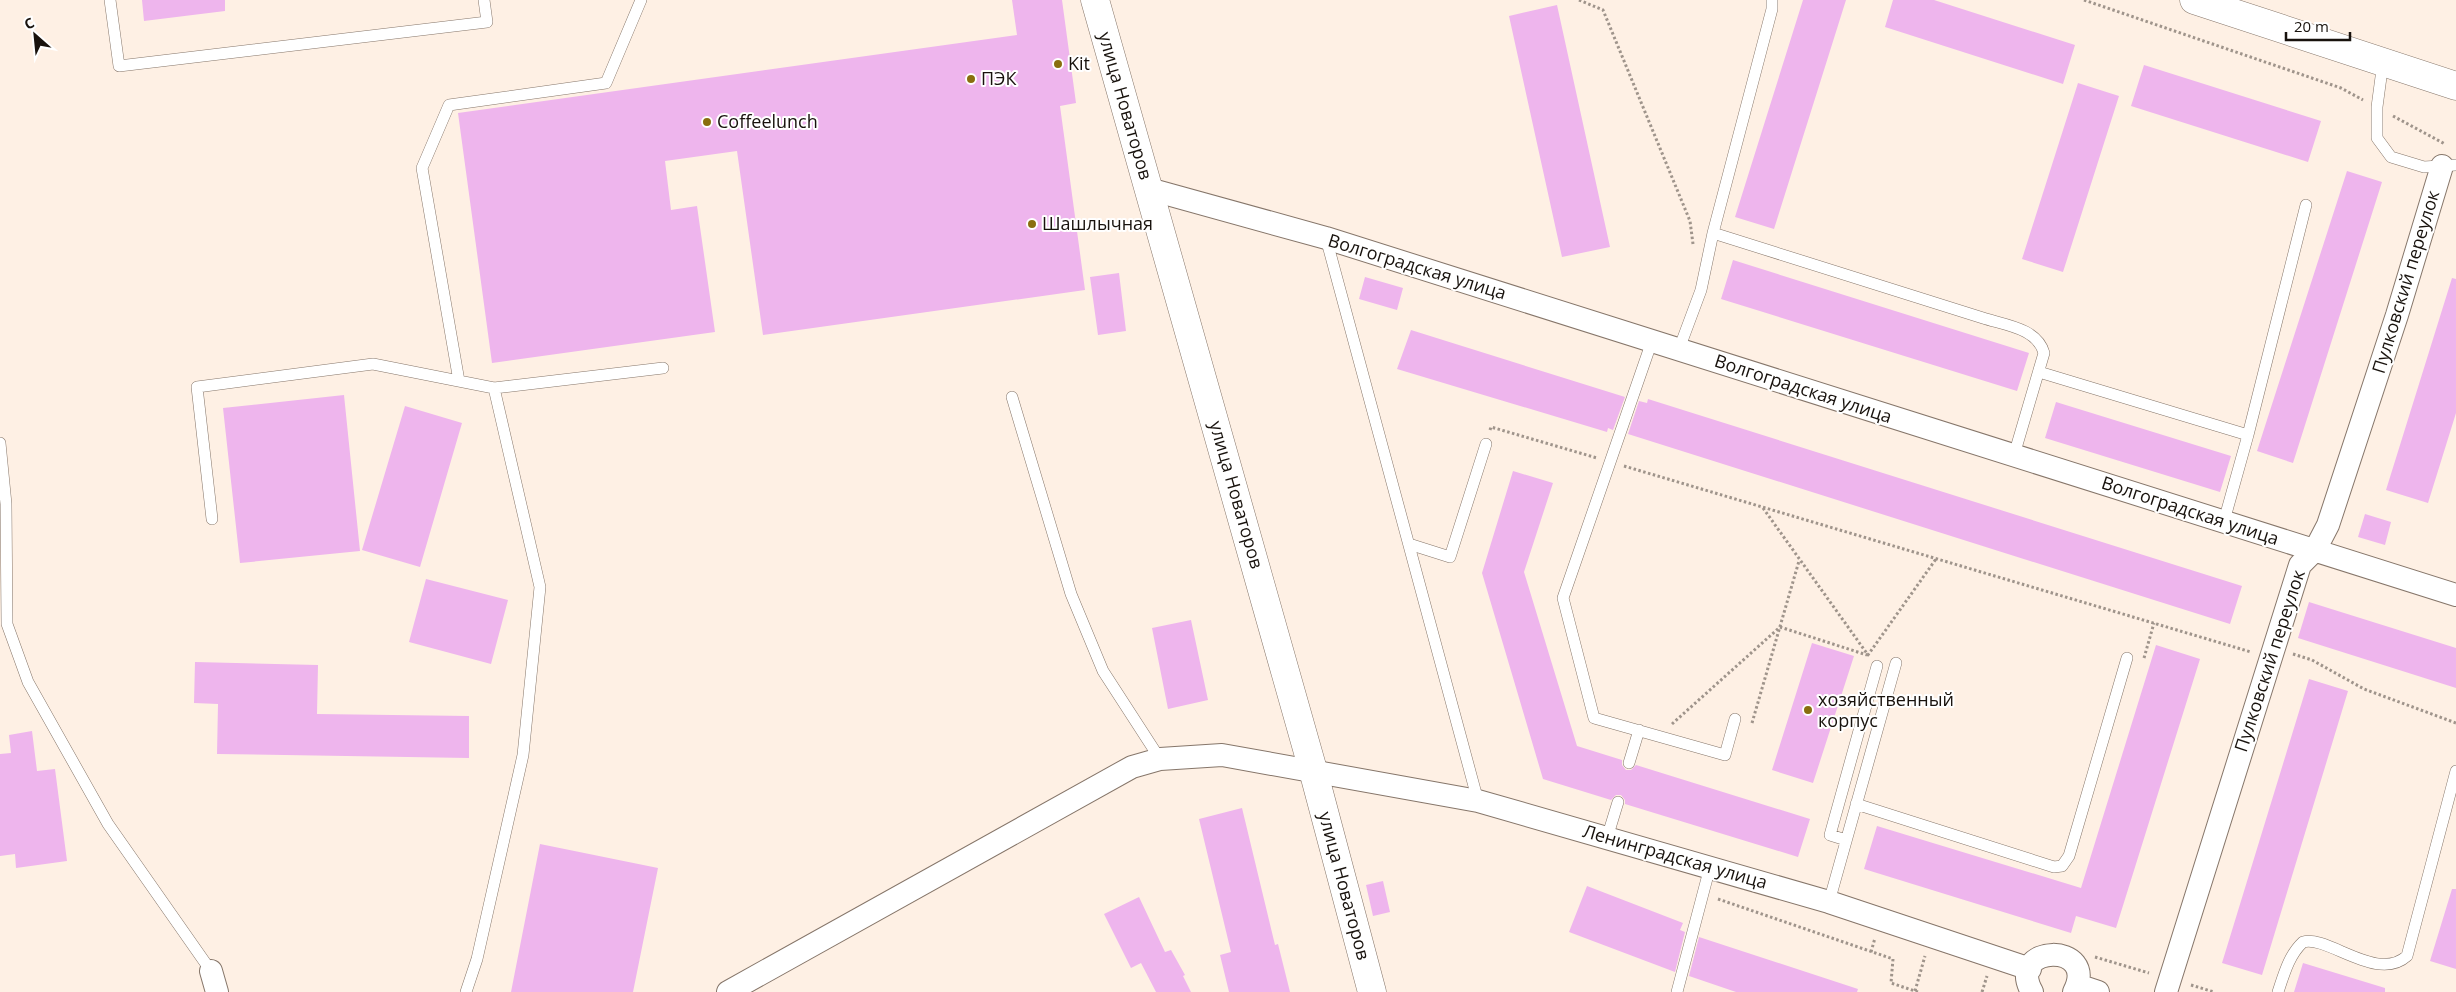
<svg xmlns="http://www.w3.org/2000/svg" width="2456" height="992" font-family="'Open Sans',sans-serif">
<rect width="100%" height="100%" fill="#fef0e4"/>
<path fill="#eeb5ed" d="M 142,0 L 225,0 L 225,11 L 144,21 Z
M 1012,0 L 1062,0 L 1076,103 L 1060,106 L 1085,290 L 763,335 L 737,151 L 665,161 L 671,210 L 697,206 L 715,332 L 492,363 L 458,113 L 1017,35 Z
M 1803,0 L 1846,0 L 1774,229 L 1735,217 Z
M 1893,0 L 1934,0 L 2075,45 L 2063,84 L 1885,27 Z
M 1557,5 L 1610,247 L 1562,257 L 1509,16 Z
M 2144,65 L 2321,121 L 2308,162 L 2131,106 Z
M 2078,83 L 2119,96 L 2063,272 L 2022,259 Z
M 2347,171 L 2382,182 L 2293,463 L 2257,451 Z
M 1733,260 L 2029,353 L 2017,391 L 1721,299 Z
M 1119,273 L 1126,331 L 1098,335 L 1090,277 Z
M 1365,277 L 1403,288 L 1397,310 L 1359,299 Z
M 2452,278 L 2456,279 L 2456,413 L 2428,503 L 2386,490 Z
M 1411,330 L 1625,397 L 1613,430 L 1608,428 L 1607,432 L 1397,369 Z
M 344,395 L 360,551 L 240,563 L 223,408 Z
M 1648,399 L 2242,586 L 2230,624 L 1628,434 L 1639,401 L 1647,403 Z
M 2056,402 L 2231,456 L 2220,492 L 2045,438 Z
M 405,406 L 462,423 L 420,567 L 362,550 Z
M 1513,471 L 1553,483 L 1524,572 L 1577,746 L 1622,760 L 1622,765 L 1626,770 L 1631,770 L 1636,765 L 1810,819 L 1798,857 L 1625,804 L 1625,800 L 1621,795 L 1616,795 L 1611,800 L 1543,779 L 1482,573 Z
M 2365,514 L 2391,522 L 2385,545 L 2358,537 Z
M 426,579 L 508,600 L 491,664 L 409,642 Z
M 2309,602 L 2456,648 L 2456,688 L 2298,638 Z
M 1191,620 L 1208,700 L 1168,709 L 1152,628 Z
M 1812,643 L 1854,656 L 1813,783 L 1772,770 Z
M 2156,645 L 2200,659 L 2116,928 L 2076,916 L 2071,933 L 1864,869 L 1877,826 L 2081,888 Z
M 195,662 L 318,665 L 317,714 L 469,716 L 469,758 L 217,754 L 218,704 L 194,703 Z
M 2309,679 L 2348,691 L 2262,975 L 2222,963 Z
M 32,731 L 37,771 L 55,769 L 67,861 L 16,868 L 15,854 L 0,856 L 0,754 L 11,753 L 9,735 Z
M 1242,808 L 1275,945 L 1278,944 L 1290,992 L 1229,992 L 1220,955 L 1231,952 L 1199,819 Z
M 540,844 L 658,868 L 633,992 L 511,992 Z
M 1383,881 L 1390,912 L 1373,916 L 1366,885 Z
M 1587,886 L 1683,923 L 1680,930 L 1685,932 L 1675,972 L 1569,932 Z
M 2452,889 L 2456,889 L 2456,969 L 2430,961 Z
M 1139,897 L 1165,952 L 1171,950 L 1185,975 L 1183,976 L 1191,992 L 1156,992 L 1141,963 L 1131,968 L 1104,914 Z
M 1699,937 L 1858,989 L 1857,992 L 1736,992 L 1689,976 Z
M 2303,963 L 2385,988 L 2385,992 L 2294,992 Z"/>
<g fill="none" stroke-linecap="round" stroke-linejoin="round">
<g stroke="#86766a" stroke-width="12">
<path id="lane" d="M 110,0 L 119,66 L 487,22 L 484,0
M 2383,62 L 2377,107 L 2377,138 L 2391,157 L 2424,167 L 2456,165
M 1713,233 L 1983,318 C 2005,325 2037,328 2044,353 L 2014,455
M 1326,238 L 1478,801
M 1652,341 L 1563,598 L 1594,718 L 1725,755 L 1735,719
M 1679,349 L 1701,290 L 1713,233 L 1772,9 L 1772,0
M 2039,372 L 2248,435
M 459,381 L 422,168 L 449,105 L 606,83 L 641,0
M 1012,397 L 1071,594 L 1103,671 L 1160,759
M 0,443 L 6,504 L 7,624 L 28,682 L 108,824 L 211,971
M 212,519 L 197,387 L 373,364 L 494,388
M 2224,521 L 2248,435 L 2306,205
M 1409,544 L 1450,557 L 1486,444
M 1629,763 L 1639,730
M 1856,804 L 2054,867 L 2062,866 L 2069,856 L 2127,658
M 1607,838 L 1618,802
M 1846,840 L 1830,835 L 1877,666
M 1829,902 L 1896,663
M 466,992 L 477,959 L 523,755 L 540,587 L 494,388 L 663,368
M 1677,992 L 1710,867
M 2278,992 C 2284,974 2289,955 2303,942 C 2328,935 2377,983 2407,956 L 2456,771"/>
</g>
<g stroke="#86766a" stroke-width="24">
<path id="street" d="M 1149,189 L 1326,238 L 2456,595
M 211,971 L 217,992
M 2077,985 L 2098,992
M 728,992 L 1132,767 L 1160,759 L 1222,755 L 1478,801 L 1829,902 L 2030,969
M 2032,992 C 2005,944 2100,941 2074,992
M 2166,992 L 2300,565 L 2315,550 L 2328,525 L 2397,315 L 2442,166"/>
</g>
<g stroke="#86766a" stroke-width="29">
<path id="secondary" d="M 1095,0 L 1313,770 L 1372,992
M 2194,0 L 2456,86"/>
</g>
<path stroke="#9f948b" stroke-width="3" stroke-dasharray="2.5 2.5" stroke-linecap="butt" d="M 1579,0 L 1603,10 L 1690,221 L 1693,244
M 2084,0 L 2341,88 L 2363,100
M 2393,116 L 2445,144
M 1490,430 L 1491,427 L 1597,458
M 1624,466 L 2251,652
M 1763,508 L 1868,655 L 1936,559
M 2293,654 L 2312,660 L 2364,689 L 2456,723
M 2144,658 L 2154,623
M 1752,723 L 1799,561
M 1672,724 L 1780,627 L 1867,655
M 1718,899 L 1893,959 L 1891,983 L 1918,992
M 1871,952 L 1875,938
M 2095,957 L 2149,973
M 2191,985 L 2214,992
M 1915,991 L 1925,956
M 1982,992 L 1987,976"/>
<use href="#lane" stroke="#fff" stroke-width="11"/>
<use href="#street" stroke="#fff" stroke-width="22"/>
<use href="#secondary" stroke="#fff" stroke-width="28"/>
</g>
<g fill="#896e0e" stroke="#fff" stroke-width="2">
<circle cx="1058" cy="64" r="5"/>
<circle cx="971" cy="79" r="5"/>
<circle cx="707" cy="122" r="5"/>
<circle cx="1032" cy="224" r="5"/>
<circle cx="1808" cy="710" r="5"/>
</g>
<g text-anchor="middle" stroke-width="4" stroke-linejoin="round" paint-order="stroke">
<g font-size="18" fill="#18120d" stroke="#fff" text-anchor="start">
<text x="1068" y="70">Kit</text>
<text x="981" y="85">ПЭК</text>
<text x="717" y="128">Coffeelunch</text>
<text x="1042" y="230">Шашлычная</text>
<text x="1818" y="706">хозяйственный<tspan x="1818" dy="21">корпус</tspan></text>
</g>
<g font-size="18" fill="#18120d" stroke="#fff">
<text transform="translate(1125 106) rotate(74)" y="6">улица Новаторов</text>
<text transform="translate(1417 267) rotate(17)" y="6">Волгоградская улица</text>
<text transform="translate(2406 282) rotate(-73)" y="6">Пулковский переулок</text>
<text transform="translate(1803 389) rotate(18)" y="6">Волгоградская улица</text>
<text transform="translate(1236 495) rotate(74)" y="6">улица Новаторов</text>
<text transform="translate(2190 511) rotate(18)" y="6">Волгоградская улица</text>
<text transform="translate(2270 661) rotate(-72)" y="6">Пулковский переулок</text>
<text transform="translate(1675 857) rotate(16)" y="6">Ленинградская улица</text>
<text transform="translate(1344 886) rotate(75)" y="6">улица Новаторов</text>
</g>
</g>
<g transform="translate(35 35) rotate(333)" stroke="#ffffff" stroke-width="4" paint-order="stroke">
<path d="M0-4L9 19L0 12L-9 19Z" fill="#18120d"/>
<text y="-8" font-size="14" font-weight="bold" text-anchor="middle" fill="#18120d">С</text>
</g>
<path d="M2286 32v8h64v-8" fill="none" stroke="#18120d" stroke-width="2.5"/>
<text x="2294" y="32" font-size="15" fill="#18120d" stroke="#ffffff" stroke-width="4" paint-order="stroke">20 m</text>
</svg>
